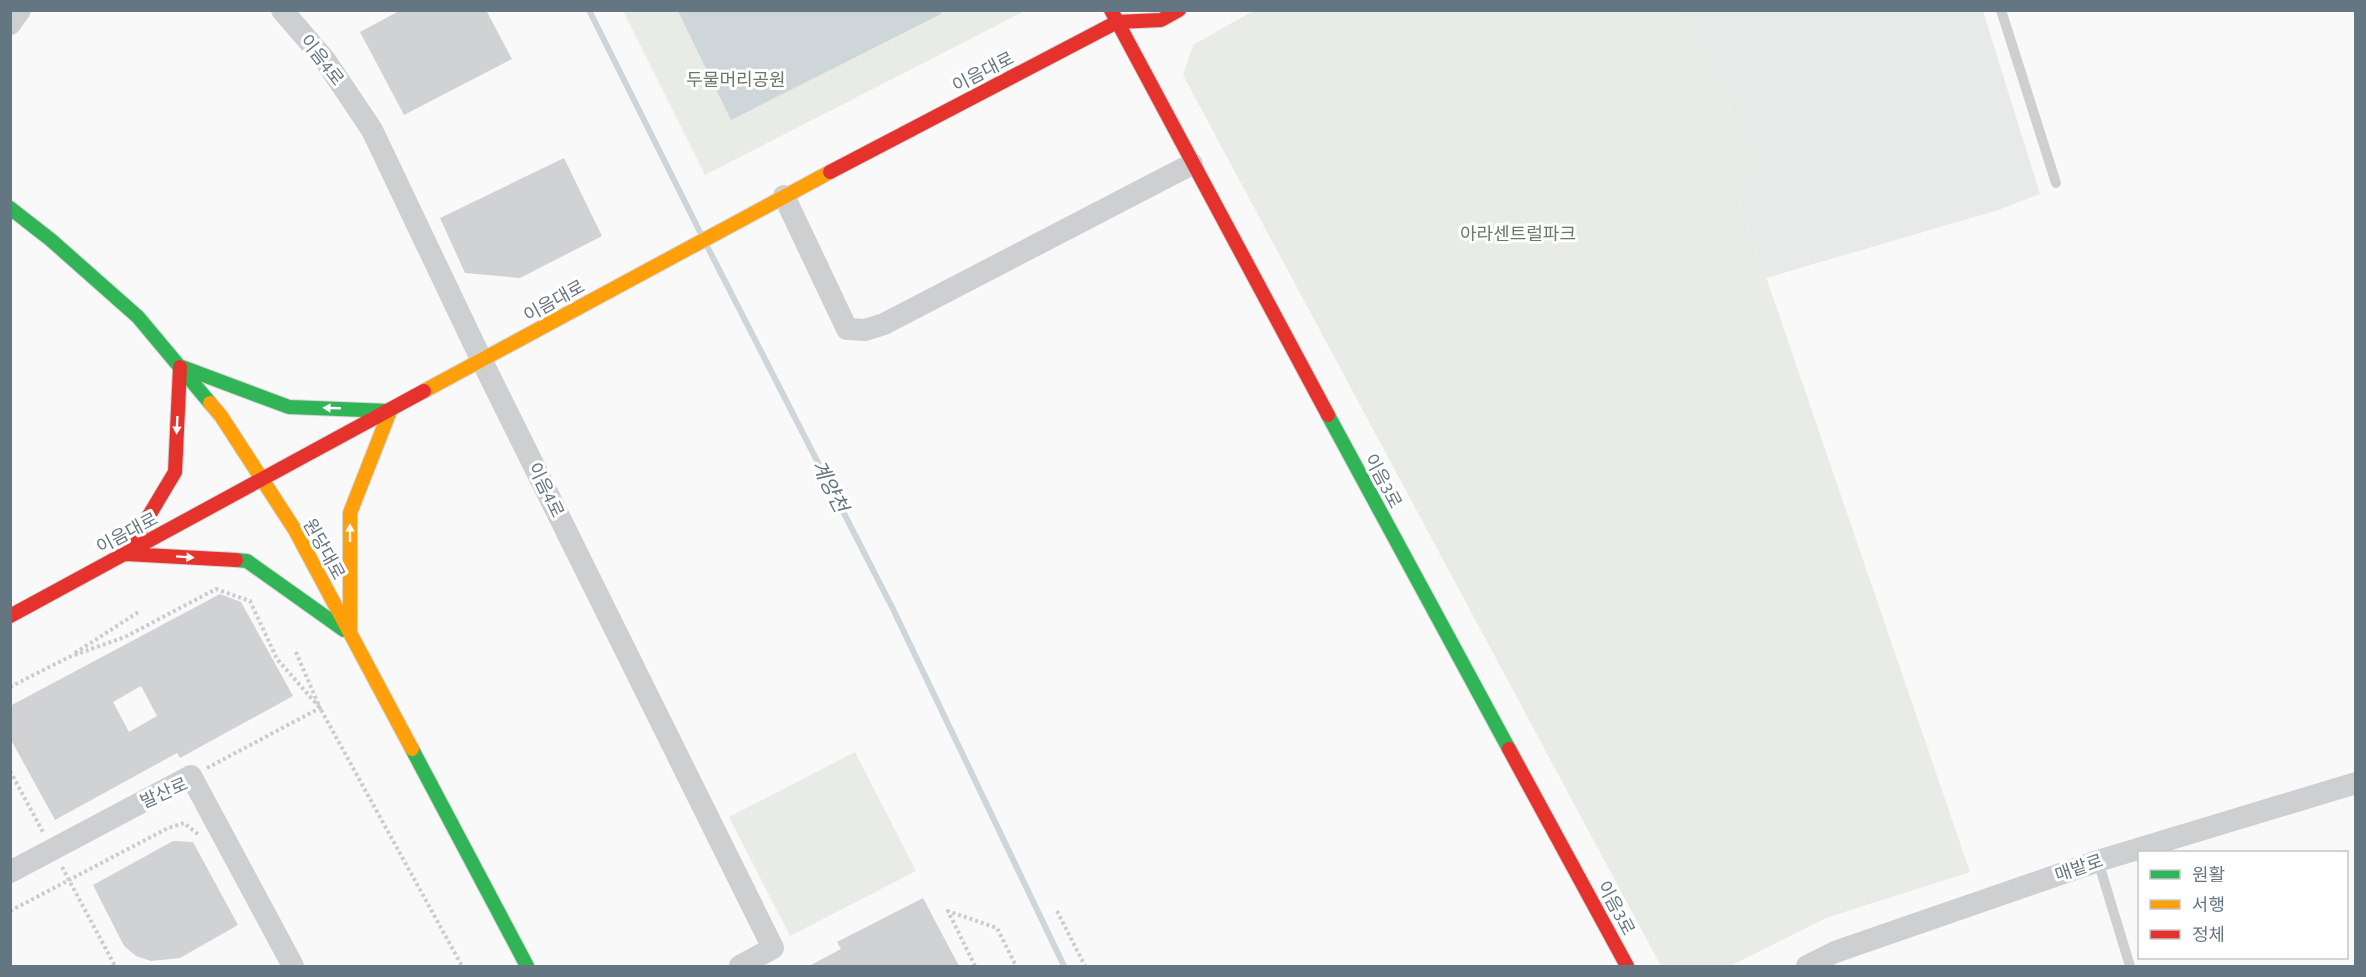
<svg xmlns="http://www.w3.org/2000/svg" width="2366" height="977" font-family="'Source Sans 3','Noto Sans KR',sans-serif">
<rect width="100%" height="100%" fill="#f9f9f9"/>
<path fill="#e8e9e9" d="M 1678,11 L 1983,11 L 2040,194 L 1998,210 L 1766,278 L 1740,201 L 1755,157 Z"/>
<path fill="#e8ebe6" d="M 623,11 L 1025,11 L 705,175 Z
M 1253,11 L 1678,11 L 1715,62 L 1755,157 L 1740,201 L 1970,872 L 1826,918 L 1730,966 L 1661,966 L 1183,75 L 1193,45 Z
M 855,752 L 916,871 L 790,936 L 729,817 Z"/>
<path fill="#ced6d9" d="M 940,11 L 941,14 L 731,120 L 678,11 Z"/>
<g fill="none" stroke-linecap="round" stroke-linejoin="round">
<path stroke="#ced6d9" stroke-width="6" d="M 589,10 L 700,232
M 707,246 L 893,609 L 1064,966"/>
</g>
<path fill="#d0d2d3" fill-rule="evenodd" d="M 401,10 L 486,10 L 512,59 L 404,115 L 360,32 Z
M 564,158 L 602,236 L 520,278 L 465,273 L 440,218 Z
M 220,594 L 241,602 L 293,696 L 180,758 L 177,753 L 55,820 L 10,738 L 10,706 ZM 141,686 L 157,716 L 129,732 L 113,702 Z
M 173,841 L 193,842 L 238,925 L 180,958 L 151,961 L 136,956 L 124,946 L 93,885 Z
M 923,898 L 959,966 L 809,966 L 841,949 L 837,942 Z"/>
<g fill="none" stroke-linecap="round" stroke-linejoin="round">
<g stroke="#d5d6d7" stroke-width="16">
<path id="fast" d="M 10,208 L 51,240 L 138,317 L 210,403
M 182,367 L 289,407 L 389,411
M 1328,415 L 1509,749
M 236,560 L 247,561 L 344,630
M 412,749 L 527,966"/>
</g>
<g stroke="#d5d6d7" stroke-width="16">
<path id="slow" d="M 424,391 L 830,172
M 210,403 L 221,416 L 295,530 L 412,749
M 350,630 L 350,513 L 390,411"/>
</g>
<g stroke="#d5d6d7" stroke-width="16">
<path id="jam" d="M 1111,10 L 1328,415
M 830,172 L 1117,22 L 1161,20 L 1179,10
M 180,367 L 175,472 L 126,554 L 236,560
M 10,616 L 424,391
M 1509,749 L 1627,966"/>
</g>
<path stroke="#cbcccd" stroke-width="4" stroke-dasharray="3 3" stroke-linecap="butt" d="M 75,653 L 140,611
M 10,687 L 69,657 L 125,637 L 216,589 L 250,601 L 277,659 L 320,708 L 462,966
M 207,768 L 320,708 L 295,650
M 10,771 L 44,834
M 62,867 L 115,966
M 10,911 L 168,828 L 184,823 L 199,835
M 1057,911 L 1085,966
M 975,966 L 948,911 L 997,928 L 1016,966"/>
<path stroke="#cecfd0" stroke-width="10" d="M 2001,10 L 2056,183
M 2098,861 L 2130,966"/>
<path stroke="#cecfd0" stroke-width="22" d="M 282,10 L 325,60 L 372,130 L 482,361 L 773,948 L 740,966
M 10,24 L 20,10
M 784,196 L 847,329 L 865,330 L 884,324 L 1192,164
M 10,872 L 191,776 L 293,966
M 1807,966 L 1835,952 L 2098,861 L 2356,783"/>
<use href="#fast" stroke="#30b455" stroke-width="14"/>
<use href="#slow" stroke="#ff9f0a" stroke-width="14"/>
<use href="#jam" stroke="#e5322d" stroke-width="14"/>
</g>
<defs><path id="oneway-solid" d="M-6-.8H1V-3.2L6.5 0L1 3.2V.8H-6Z" transform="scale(1.5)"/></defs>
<g fill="#fff">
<use href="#oneway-solid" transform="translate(332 408) rotate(-178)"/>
<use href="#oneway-solid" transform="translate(177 425) rotate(93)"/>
<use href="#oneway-solid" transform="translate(350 533) rotate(-90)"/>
<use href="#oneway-solid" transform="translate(185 557) rotate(4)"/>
</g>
<g text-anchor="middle" stroke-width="6" stroke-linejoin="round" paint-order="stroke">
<g font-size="18" fill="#657683" stroke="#fff">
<text transform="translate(322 60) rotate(52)" y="6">이음4로</text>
<text transform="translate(983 72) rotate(-27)" y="6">이음대로</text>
<text transform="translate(554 301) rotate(-29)" y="6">이음대로</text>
<text transform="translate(1383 481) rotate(62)" y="6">이음3로</text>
<text transform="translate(546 490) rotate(64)" y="6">이음4로</text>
<text transform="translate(127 533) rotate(-28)" y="6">이음대로</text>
<text transform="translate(324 549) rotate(61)" y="6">원당대로</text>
<text transform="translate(164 793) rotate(-24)" y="6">발산로</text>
<text transform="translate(2079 868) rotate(-19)" y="6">매밭로</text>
<text transform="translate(1616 908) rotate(62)" y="6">이음3로</text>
</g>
<g font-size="18" fill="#687a64" stroke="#fff">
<text x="736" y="86">두물머리공원</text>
<text x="1518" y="240">아라센트럴파크</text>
</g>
<g font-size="20" font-style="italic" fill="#60757c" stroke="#fff">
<text transform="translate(830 486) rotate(63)" y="7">계양천</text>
</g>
</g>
<rect width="2366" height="977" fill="none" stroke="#657683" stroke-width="24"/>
<rect x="2138" y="851" width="210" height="108" fill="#ffffff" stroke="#c1c8cd" stroke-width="1.5"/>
<rect x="2150" y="870" width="30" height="9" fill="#30b455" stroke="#c1c8cd" stroke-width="1.5"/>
<text x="2192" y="881" font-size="18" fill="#657683">원활</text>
<rect x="2150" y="900" width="30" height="9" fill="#ff9f0a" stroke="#c1c8cd" stroke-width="1.5"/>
<text x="2192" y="911" font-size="18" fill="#657683">서행</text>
<rect x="2150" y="930" width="30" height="9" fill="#e5322d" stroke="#c1c8cd" stroke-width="1.5"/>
<text x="2192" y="941" font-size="18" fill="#657683">정체</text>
</svg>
